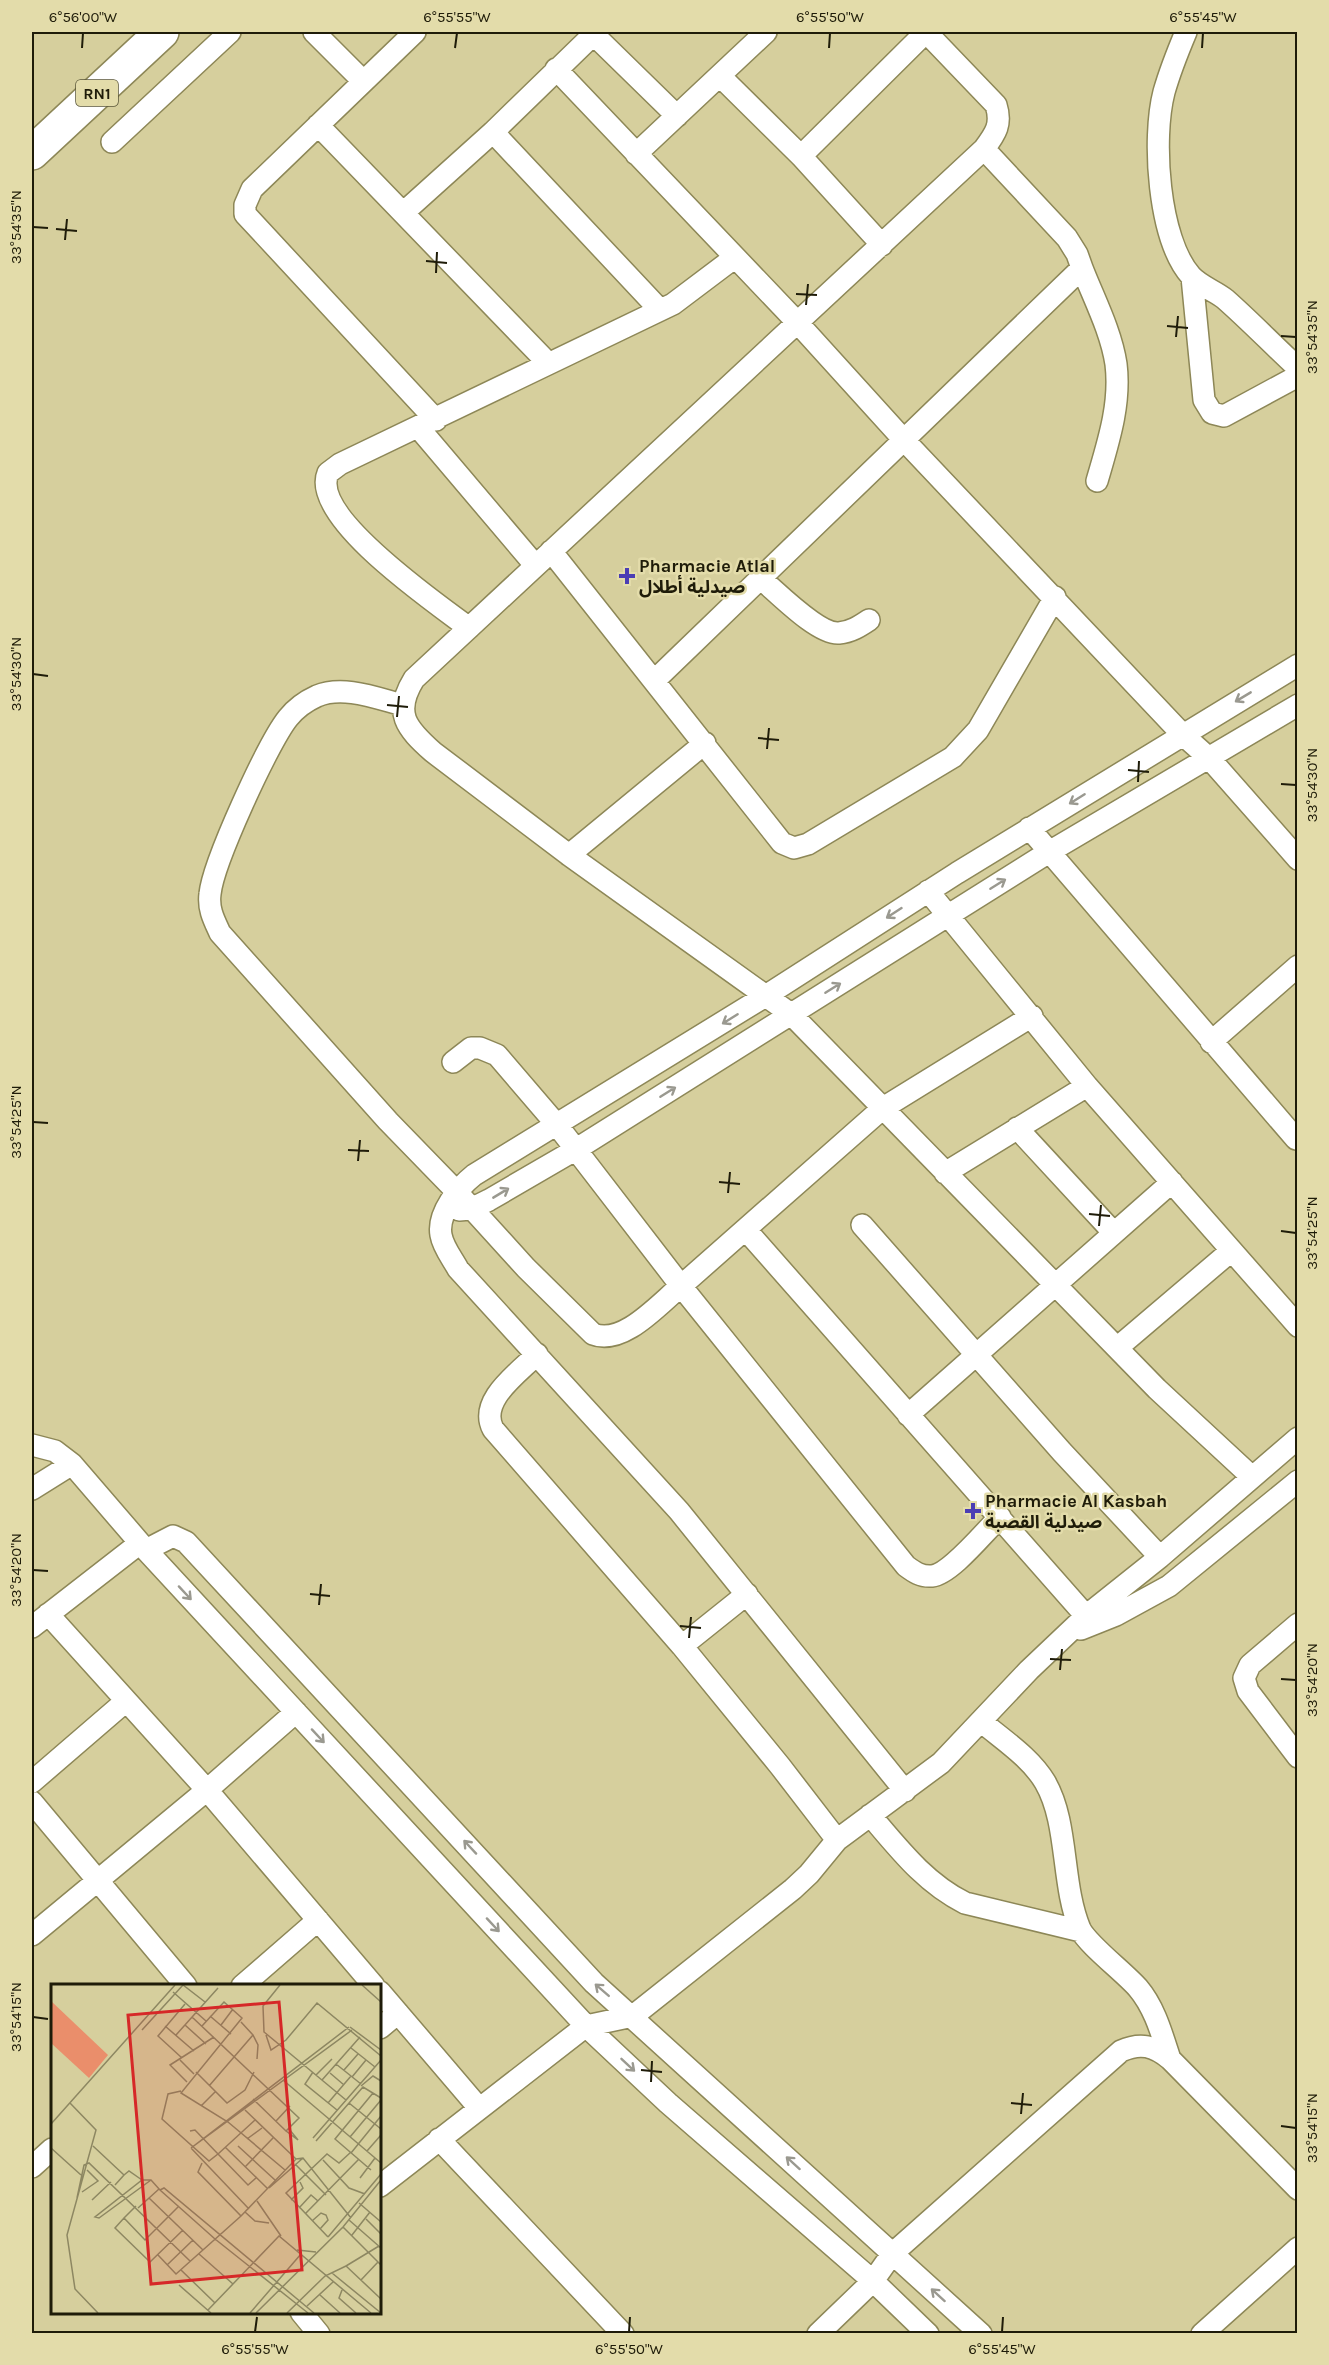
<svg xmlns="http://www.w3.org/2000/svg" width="1329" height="2365" font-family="Karla,'Noto Sans Arabic',sans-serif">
<rect width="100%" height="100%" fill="#d6cf9d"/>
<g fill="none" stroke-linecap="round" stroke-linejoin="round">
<g stroke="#8d8757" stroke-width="24">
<path id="street" d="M 314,32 L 363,81
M 415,32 L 252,189 L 245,205 L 245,214 L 436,420
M 591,32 L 677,116
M 926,32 L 996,105 C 1002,124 996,133 984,149 L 414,679 C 393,713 406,728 433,752 L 569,855 L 791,1014 L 1157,1389 L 1252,1477
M 1186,32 C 1178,51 1170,71 1164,92 C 1152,138 1158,239 1191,276 C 1200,286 1215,291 1225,299 C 1250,321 1273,345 1298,368
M 556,69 L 796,321 L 903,439 L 1182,734 L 1210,759 L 1298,859
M 720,76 L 801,156 L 882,245
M 318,125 L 548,363
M 493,132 L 660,310
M 112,142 L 230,32
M 636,154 L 766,32
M 801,156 L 926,32
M 403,213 L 493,132 L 596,32
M 1082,268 C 1094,299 1111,331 1116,364 C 1121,404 1108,443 1097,481
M 1192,277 L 1204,400 L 1212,413 L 1224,416 L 1298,376
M 418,427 L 535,565
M 551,551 L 782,843 L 794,848 L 808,844 L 953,757 L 978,730 L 1055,597
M 760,578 C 777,592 818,635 839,633 C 851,632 860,626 869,620
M 469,628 C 439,605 309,517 328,473 L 340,464 L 673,304 L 734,258
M 654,681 L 1082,268 L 1077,254 L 1067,238 L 984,149
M 403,705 C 376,698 343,685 317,696 C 306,701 296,708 288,718 C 268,743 213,863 210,894 C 208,909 214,920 220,933 L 388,1121 L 456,1191 L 526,1268 L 593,1334 C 623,1346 659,1304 681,1286 L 906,1566 C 914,1572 921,1577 932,1576 C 951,1574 985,1531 1000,1517
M 1029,828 L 1296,1139 L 1298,1137
M 569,855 L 705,743
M 928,891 L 1087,1086 L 1298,1326
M 1211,1042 L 1298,966
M 453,1062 L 471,1048 L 480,1048 L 497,1055 L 557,1125 L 681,1286 L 883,1108 L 1032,1016
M 1017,1128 L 1113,1232
M 945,1173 L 1087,1086
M 459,1210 L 471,1209 L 489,1200 L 575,1150 L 1049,852 L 1298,705
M 862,1225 L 1062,1452 L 1160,1557
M 746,1230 L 1086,1616
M 1117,1348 L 1231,1251
M 908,1415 L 1172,1182
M 32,1445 L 55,1451 L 72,1464 L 146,1550 L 586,2026 L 668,2103 L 873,2281 L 928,2334
M 32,1489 L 72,1464
M 146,1550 L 173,1536 L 186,1542 L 594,1983 L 981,2334
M 48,1614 L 207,1790 L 374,1986
M 1298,1624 L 1250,1665 L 1244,1678 L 1248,1691 L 1298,1757
M 32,1627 L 140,1543
M 1081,1629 L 1116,1615 L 1169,1586 L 1298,1481
M 682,1646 L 747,1594
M 982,1722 C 1003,1740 1030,1757 1045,1782 C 1069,1823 1061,1884 1080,1929 C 1088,1945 1124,1972 1138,1988 C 1155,2008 1162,2035 1170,2059
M 32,1782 L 126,1701
M 905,1791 L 679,1511 L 458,1269 C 452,1258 443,1247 441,1235 C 437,1213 459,1187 474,1175 L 767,995 L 957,873 L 1298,665
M 32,1802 L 186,1986
M 870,1815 C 899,1849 925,1883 965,1903 L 1081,1931
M 837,1840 L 941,1763 L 1029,1670 L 1086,1616 L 1160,1557 L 1298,1438
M 32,1935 L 207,1790 L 296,1712
M 242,1986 L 318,1920
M 380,1992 L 479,2108
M 380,2028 L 398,2013
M 439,2139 L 623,2334
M 32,2167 L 52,2149
M 380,2186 L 586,2026 L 633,2016 L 793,1889 L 809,1874 L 837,1840 L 780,1766 L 682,1646 L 493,1429 C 478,1400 519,1373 537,1354
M 301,2312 L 319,2334
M 818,2334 L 873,2281 L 892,2254 L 1121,2051 C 1141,2042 1154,2046 1170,2059 L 1298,2189
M 1202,2334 L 1298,2248"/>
</g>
<g stroke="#8d8757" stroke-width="36">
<path id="primary" d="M 32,153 L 162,32"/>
</g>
<use href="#street" stroke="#fff" stroke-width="21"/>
<use href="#primary" stroke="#fff" stroke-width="33"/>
</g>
<defs><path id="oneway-shaft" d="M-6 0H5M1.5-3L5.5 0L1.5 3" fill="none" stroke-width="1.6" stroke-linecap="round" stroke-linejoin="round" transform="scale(1.5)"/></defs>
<g stroke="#9a9990">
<use href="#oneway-shaft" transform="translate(1243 697) rotate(149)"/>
<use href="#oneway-shaft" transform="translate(1077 799) rotate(148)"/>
<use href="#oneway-shaft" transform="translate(998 884) rotate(-32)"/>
<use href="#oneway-shaft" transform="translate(894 913) rotate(147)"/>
<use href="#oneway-shaft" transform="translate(833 988) rotate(-32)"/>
<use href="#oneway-shaft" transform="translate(730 1019) rotate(148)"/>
<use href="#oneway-shaft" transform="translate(668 1092) rotate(-32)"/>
<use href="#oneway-shaft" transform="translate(501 1193) rotate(-31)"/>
<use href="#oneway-shaft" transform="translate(185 1593) rotate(47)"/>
<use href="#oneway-shaft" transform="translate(318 1736) rotate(47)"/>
<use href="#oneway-shaft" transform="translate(470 1847) rotate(-133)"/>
<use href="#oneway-shaft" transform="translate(493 1925) rotate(47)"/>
<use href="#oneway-shaft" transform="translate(602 1990) rotate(-139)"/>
<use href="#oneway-shaft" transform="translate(628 2065) rotate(43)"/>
<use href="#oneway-shaft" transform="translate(793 2163) rotate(-138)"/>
<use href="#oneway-shaft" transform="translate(938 2295) rotate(-138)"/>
</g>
<path fill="none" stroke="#1f1c09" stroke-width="2" d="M 82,48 L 83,33M 455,48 L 457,33M 829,48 L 830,33M 1202,48 L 1203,33M 33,227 L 48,228M 56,229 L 77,231M 65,240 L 67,219M 426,261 L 447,263M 436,273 L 437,252M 796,294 L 817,295M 806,305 L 808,284M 1167,326 L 1188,328M 1281,336 L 1296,337M 1176,337 L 1178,316M 33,674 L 48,676M 387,705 L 408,707M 397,717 L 399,696M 758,738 L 779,740M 767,749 L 769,728M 1128,770 L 1149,772M 1138,782 L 1139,761M 1281,784 L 1296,785M 33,1122 L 48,1123M 348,1150 L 369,1151M 358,1161 L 360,1140M 719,1182 L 740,1184M 728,1193 L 730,1172M 1089,1214 L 1110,1216M 1099,1226 L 1101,1205M 1281,1231 L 1296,1233M 33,1570 L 48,1571M 310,1594 L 330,1596M 319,1605 L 321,1584M 680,1626 L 701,1628M 689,1638 L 691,1617M 1050,1659 L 1071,1660M 1060,1670 L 1062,1649M 1281,1679 L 1296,1680M 33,2017 L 48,2019M 641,2070 L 662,2072M 651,2082 L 652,2061M 1011,2103 L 1032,2105M 1021,2114 L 1023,2093M 1281,2126 L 1296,2128M 255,2332 L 257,2317M 629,2332 L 630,2317M 1002,2332 L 1003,2317"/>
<g fill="#4b3db4" stroke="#e3dcaa" stroke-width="2">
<path d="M624 567h6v6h6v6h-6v6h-6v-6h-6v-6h6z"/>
<path d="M970 1502h6v6h6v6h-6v6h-6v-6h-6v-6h6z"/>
</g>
<g text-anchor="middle" stroke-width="5" stroke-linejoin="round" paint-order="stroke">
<rect fill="#e3dcaa" stroke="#5a5639" stroke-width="1.5" x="76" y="80" width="42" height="26" rx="4.5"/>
<g font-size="16" font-weight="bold" fill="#1f1c09">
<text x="97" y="99">RN1</text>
</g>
<g font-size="18" font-weight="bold" fill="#1f1c09" stroke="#e3dcaa" text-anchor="start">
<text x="639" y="572">Pharmacie Atlal<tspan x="639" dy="21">صيدلية أطلال</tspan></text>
<text x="985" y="1507">Pharmacie Al Kasbah<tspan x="985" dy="21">صيدلية القصبة</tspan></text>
</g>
</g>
<g transform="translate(51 1984)">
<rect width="330" height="330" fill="#d6cf9d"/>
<path d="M 0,17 L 57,71 L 38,94 L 0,59 Z" fill="#ea8e6b"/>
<path fill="none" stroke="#8d8762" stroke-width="1.5" d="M 229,1 L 212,22 L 213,48 L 295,116M 311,1 L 330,18M 122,8 L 155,37M 159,32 L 180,50M 141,33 L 248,134 L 235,147 L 202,115M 134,41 L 155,60M 170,41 L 182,25M 114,42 L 143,67M 151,42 L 173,18 L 191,34 L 130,109 L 177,138 L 234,186M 299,43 L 330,66M 91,46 L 132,1 L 154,18M 125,51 L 167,4M 202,51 L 207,61 L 206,75M 215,51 L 220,66 L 235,56 L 266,19 L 330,72M 300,64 L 324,83M 131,74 L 107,52 L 134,20M 129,76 L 143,90M 285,80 L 310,100M 293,86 L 307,70M 145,88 L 176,119 L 194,106 L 203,88M 262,88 L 254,100 L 286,126M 279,89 L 293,101M 265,91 L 281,75M 301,93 L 315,76M 232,96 L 330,179M 271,96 L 309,53M 136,98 L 119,81 L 163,53M 158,102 L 202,51 L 190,38M 310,102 L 322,92 L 330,97M 130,107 L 117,110 L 111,135 L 158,177 L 167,170 L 197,201 L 206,193M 19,119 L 45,146 L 16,251 L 24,305 L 47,329M 277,119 L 300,92M 298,119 L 330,145M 150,122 L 164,108M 194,126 L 245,175 L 252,174 L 300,234M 225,137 L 239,122M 0,140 L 124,1M 139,147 L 144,146 L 167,170 L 204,136M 235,147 L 247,156 L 238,145M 299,153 L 330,116M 262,154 L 330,76M 196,155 L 211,144M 265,157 L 312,103 L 330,114M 42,162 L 73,191 L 64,201M 187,162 L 224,196M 174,163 L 216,204M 0,164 L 30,191M 140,164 L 301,46M 140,164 L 298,43M 140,164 L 198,225M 316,167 L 330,151M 300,169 L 330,132M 272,176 L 298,204 L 314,210M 244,180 L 275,211M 194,183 L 222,154M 320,186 L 284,155 L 322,109M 73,191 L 78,187 L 91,196M 309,194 L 324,174M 100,196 L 48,234 L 44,233 L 91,196 L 100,196 L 109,206 L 164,255 L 257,329M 218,204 L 252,174M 109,206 L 113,204 L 263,329M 31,208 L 47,197 L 36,186M 26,214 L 33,181 L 38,179 L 139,277M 98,214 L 152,266M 41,216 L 60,198M 240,216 L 252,204 L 249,198M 206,217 L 230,252M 308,219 L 330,238M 85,222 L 73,234 L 94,256 L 128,222M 87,224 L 108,205M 248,224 L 260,211 L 267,217M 194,228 L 204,237 L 218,239M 254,230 L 308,175M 190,232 L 245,175M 73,234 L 64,244 L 99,278 L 132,246M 315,235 L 330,250M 298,236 L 330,264M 261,237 L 270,229 L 275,231 L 277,236 L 269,245M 292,243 L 330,281M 301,251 L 319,228M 277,253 L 235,209 L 276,170 L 288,179 L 300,168M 277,253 L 330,190M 328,262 L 295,282 L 330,315M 246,266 L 265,268M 148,270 L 182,300M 107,271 L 125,290 L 190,232 L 147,188 L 151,179M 116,281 L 142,256M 130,286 L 164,319M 281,289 L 330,329M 310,296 L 327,278M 128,301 L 160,329M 291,306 L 288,314 L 305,329M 269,311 L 289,329M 256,322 L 282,298M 157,326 L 228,252 L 320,329M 199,329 L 250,270M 205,329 L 292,243 L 330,196M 236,329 L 274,292 L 295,282"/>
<path fill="#d62828" fill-opacity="0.15" stroke="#d62828" stroke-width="3" d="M 228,18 L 251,286 L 100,300 L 77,31 Z"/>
<rect width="330" height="330" fill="none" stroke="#1f1c09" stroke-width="3"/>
</g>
<rect width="1329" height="2365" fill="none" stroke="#e3dcaa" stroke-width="66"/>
<rect x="33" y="33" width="1263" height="2299" fill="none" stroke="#1f1c09" stroke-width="2"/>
<g font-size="15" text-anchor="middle" fill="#1f1c09">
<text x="83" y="22">6°56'00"W</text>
<text x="457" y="22">6°55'55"W</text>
<text x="830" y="22">6°55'50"W</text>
<text x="1203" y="22">6°55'45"W</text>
<text transform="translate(16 227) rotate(-90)" y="5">33°54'35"N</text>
<text transform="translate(1312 337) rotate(-90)" y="5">33°54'35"N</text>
<text transform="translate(16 674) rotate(-90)" y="5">33°54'30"N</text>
<text transform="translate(1312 785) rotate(-90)" y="5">33°54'30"N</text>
<text transform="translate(16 1122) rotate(-90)" y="5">33°54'25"N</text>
<text transform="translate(1312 1233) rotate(-90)" y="5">33°54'25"N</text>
<text transform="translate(16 1570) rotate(-90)" y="5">33°54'20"N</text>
<text transform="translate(1312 1680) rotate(-90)" y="5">33°54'20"N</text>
<text transform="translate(16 2017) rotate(-90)" y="5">33°54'15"N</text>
<text transform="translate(1312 2128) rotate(-90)" y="5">33°54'15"N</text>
<text x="255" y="2354">6°55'55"W</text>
<text x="629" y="2354">6°55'50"W</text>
<text x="1002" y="2354">6°55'45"W</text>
</g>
</svg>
